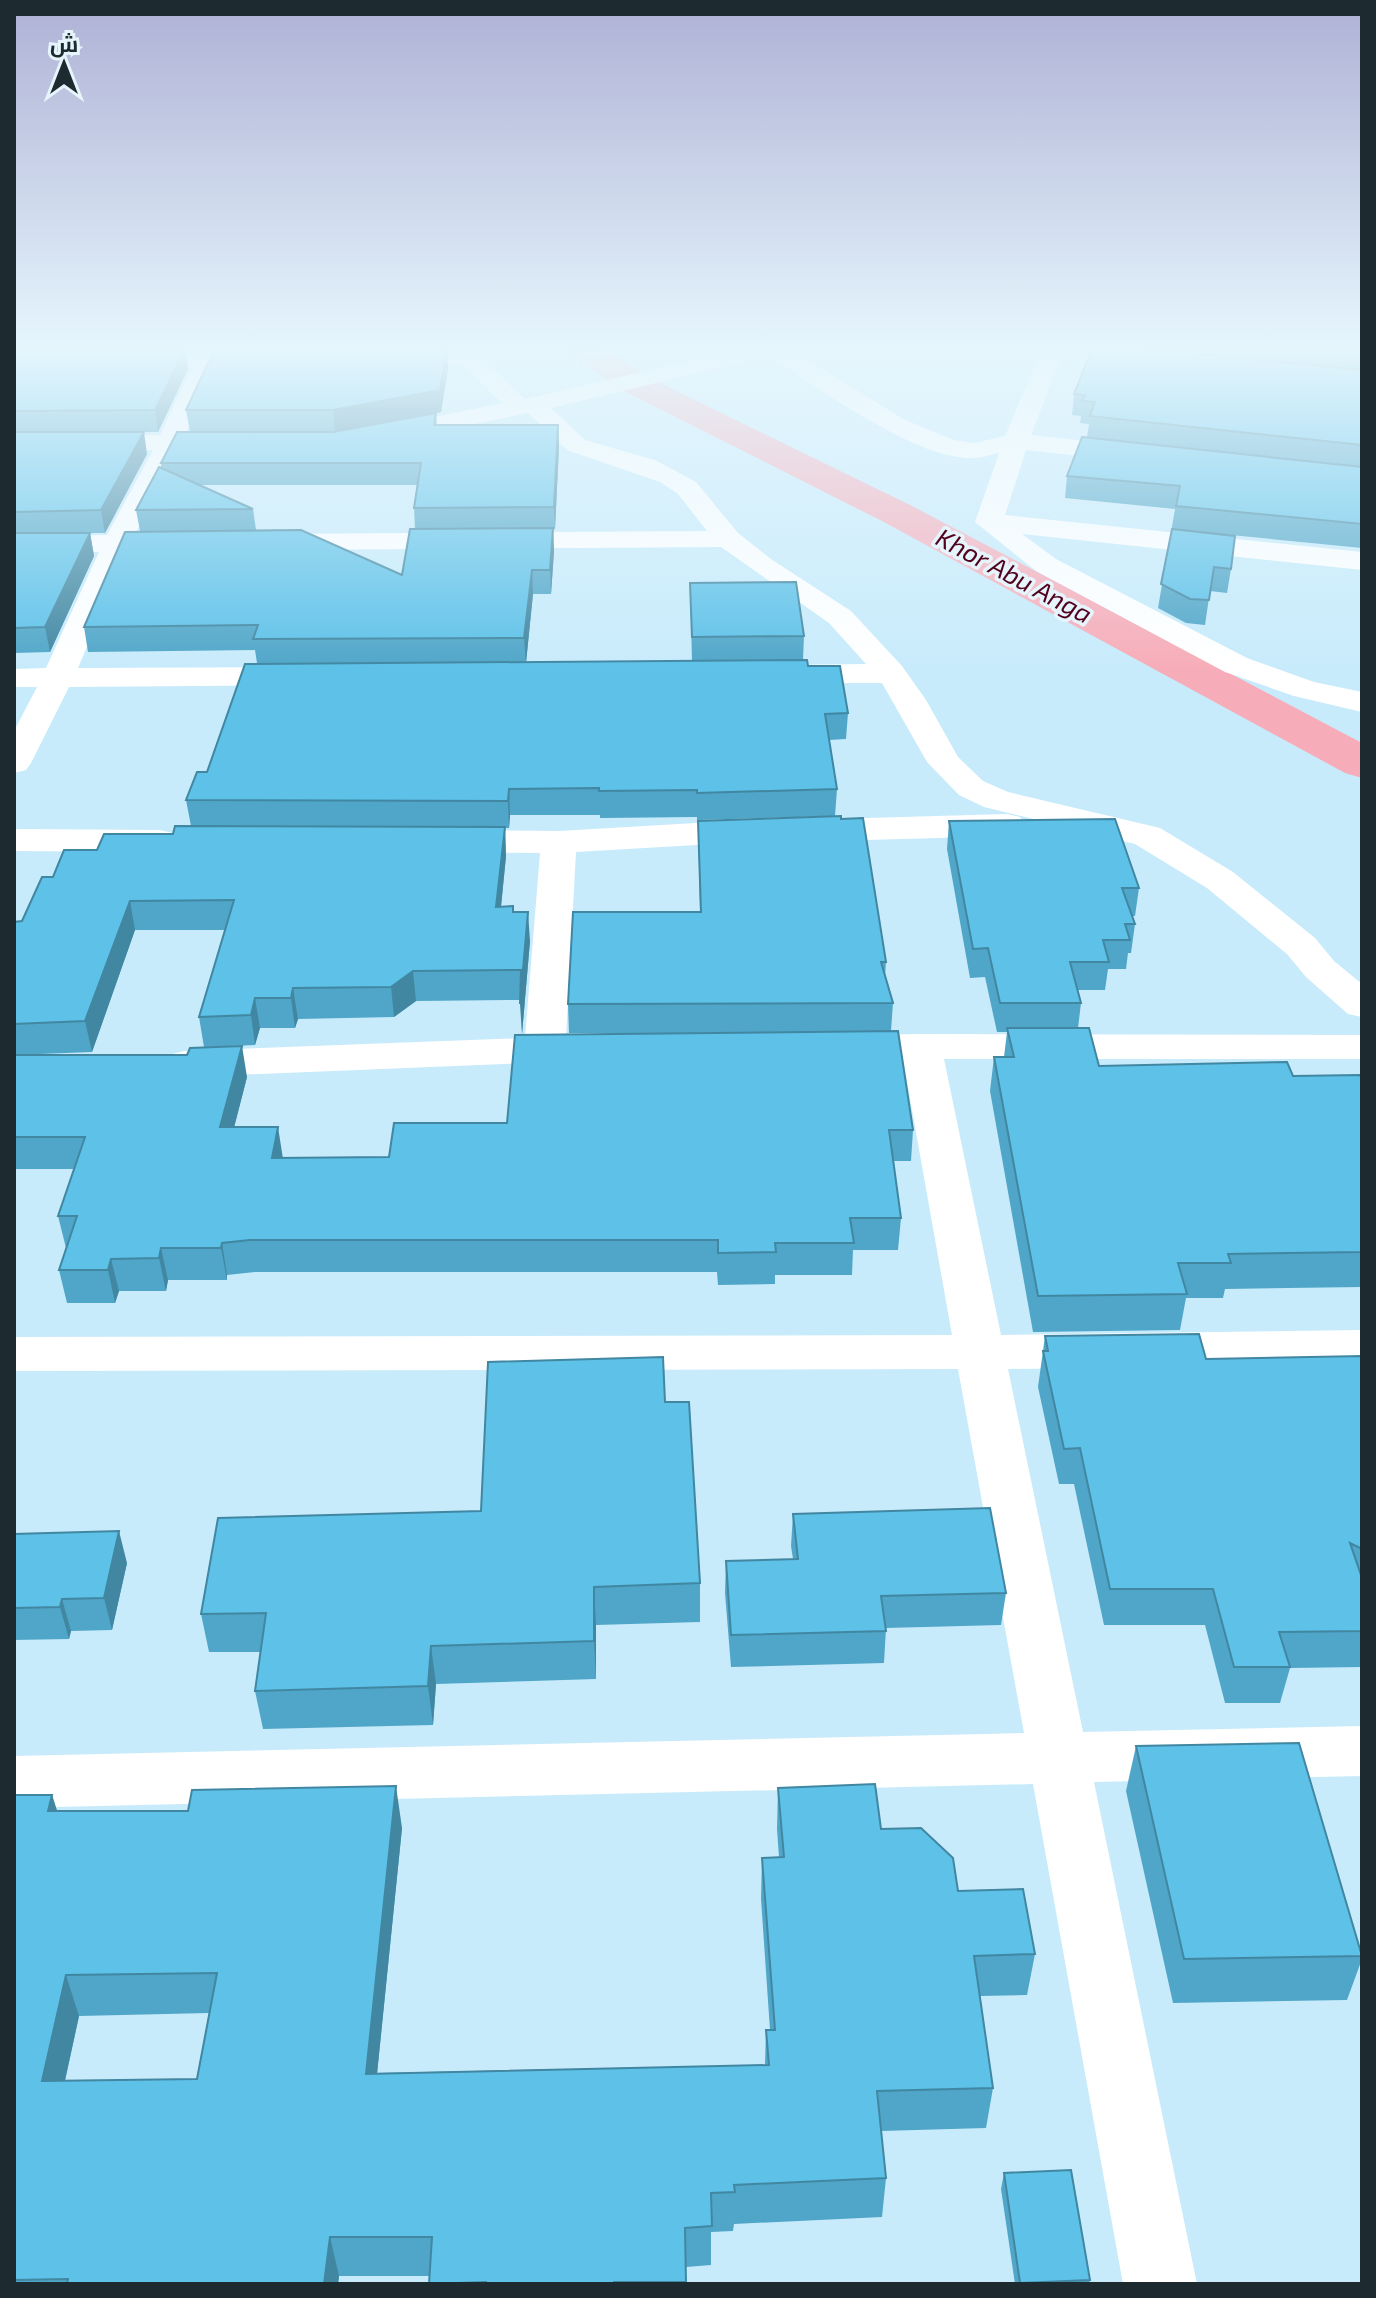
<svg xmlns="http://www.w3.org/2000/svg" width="1376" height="2298" font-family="'Exo 2',Cairo,sans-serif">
<rect width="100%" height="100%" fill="#c8ebfb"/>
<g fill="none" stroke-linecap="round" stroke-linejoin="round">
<path fill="#f7adb9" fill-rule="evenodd" d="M 564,347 L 603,347 L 646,376 L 910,505 L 1362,743 L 1362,778 L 1345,773 L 882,521 L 622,390 L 569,354 Z"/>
<path fill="#fff" fill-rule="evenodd" d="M 446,347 L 470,347 L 525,399 L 750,347 L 787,347 L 905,420 L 954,440 L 974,443 L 1005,436 L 1043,347 L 1065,347 L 1031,435 L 1135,446 L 1144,449 L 1148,454 L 1144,459 L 1135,462 L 1026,450 L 1005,515 L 1362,552 L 1362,570 L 1022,534 L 1056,559 L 1247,658 L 1314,682 L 1362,692 L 1362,712 L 1294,696 L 1225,672 L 1036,571 L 975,522 L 999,453 C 992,454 983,458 975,458 C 918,462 817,386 769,356 L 551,408 L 585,440 L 655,460 L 696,482 L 738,533 L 771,559 L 851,611 L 902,666 L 926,700 L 958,757 L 983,781 L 1008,792 L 1160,828 L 1233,872 L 1315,938 L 1334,961 L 1362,984 L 1362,1017 L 1348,1014 L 1306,977 L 1287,954 L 1207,888 L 1135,844 L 984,807 L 959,795 L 927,762 L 882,683 L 780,683 L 769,681 L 764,674 L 769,667 L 780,665 L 866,664 L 829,623 L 721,547 L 268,550 L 258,548 L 254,542 L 258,536 L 268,534 L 707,531 L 678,494 L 660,482 L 567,450 L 528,413 L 380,443 L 371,440 L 367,435 L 371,430 L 502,403 L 462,365 L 388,365 L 380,363 L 376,358 L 380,353 L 388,351 L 448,351 Z
M 14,352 L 276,355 L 280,360 L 276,365 L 268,367 L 216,367 L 185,435 L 241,437 L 245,442 L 241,447 L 178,450 L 135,534 L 190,536 L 194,542 L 190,548 L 127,551 L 78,668 L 300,667 L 311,669 L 316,676 L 311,683 L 300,685 L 69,687 L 31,763 L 26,770 L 14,773 L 14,731 L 37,687 L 14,687 L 14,669 L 46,668 L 99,552 L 14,553 L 14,537 L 107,535 L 153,450 L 14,451 L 14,435 L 160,435 L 192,367 L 14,366 Z
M 1007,814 L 1020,817 L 1025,825 L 1020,833 L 1007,836 L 696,845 L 576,852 L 566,1037 L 590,1040 L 596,1049 L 590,1058 L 575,1061 L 184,1077 L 169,1073 L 163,1064 L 169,1055 L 184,1051 L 525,1038 L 540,853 L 444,852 L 431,849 L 426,841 L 431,833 L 444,830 L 559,831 L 696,823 Z
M 14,829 L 160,830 L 173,833 L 178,841 L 173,849 L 160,852 L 14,851 Z
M 921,1034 L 1362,1035 L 1362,1059 L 944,1059 L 1001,1335 L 1362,1330 L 1362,1364 L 1008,1369 L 1083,1732 L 1362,1726 L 1362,1776 L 1094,1782 L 1197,2284 L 1123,2284 L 1033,1784 L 14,1808 L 14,1756 L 1024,1733 L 958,1369 L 14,1371 L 14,1337 L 952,1335 L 903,1059 L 840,1059 L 825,1056 L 819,1047 L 825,1038 L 840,1035 Z"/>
</g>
<path fill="#50a6c8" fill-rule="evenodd" d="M 14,347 L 447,348 L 448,368 L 441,412 L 436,413 L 437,425 L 558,425 L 559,447 L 555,529 L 553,529 L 554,551 L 551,594 L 533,594 L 526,662 L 692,661 L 690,583 L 804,636 L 803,660 L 848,713 L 846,739 L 829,740 L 837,789 L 835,816 L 697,820 L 697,817 L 600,818 L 600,815 L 510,815 L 509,828 L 505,828 L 506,856 L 501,907 L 514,912 L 530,941 L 522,1034 L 521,1000 L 416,1001 L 394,1017 L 298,1019 L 295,1028 L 260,1028 L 255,1045 L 204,1047 L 199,1017 L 225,930 L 135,930 L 92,1052 L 14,1055 L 14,922 L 22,921 L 53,877 L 97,850 L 173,834 L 191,826 L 186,800 L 207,772 L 257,663 L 255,650 L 88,652 L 84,627 L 140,531 L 136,510 L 161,468 L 161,463 L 190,432 L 186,410 L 215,349 L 185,349 L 188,369 L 158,432 L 138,432 L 147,454 L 105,533 L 90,533 L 94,556 L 50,652 L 14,653 ZM 200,485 L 417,485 L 414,508 L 415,529 L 402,575 L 256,530 L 253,509 Z
M 1093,347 L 1362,347 L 1362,548 L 1200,532 L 1231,569 L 1227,593 L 1210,591 L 1205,625 L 1186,623 L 1158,608 L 1175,509 L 1065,498 L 1067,476 L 1087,437 L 1089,424 L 1080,423 L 1081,416 L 1072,415 L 1074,394 Z
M 698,821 L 886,962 L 885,976 L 893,1003 L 891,1031 L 913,1130 L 911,1161 L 893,1161 L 901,1218 L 898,1250 L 853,1250 L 852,1275 L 775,1275 L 775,1284 L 718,1285 L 717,1272 L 255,1272 L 227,1275 L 227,1280 L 168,1280 L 166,1291 L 119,1291 L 115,1303 L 67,1303 L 59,1270 L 66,1248 L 58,1216 L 74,1169 L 14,1169 L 14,1055 L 247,1077 L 234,1127 L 283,1158 L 389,1157 L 507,1123 L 729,1033 L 569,1033 L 568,1004 L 700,912 Z
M 949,821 L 1139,888 L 1135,916 L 1132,916 L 1135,924 L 1131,953 L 1128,953 L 1126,969 L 1108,969 L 1105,990 L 1078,990 L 1081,1003 L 1078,1028 L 1099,1066 L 1362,1080 L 1362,1287 L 1225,1289 L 1223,1298 L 1186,1298 L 1180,1330 L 1033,1332 L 990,1091 L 994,1057 L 1004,1057 L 1007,1032 L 997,1032 L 985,977 L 970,978 L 947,849 Z
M 1045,1336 L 1206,1359 L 1362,1356 L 1362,1667 L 1290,1668 L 1280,1703 L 1225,1703 L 1205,1625 L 1104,1625 L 1074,1484 L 1059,1484 L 1038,1387 Z
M 665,1402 L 700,1583 L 700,1622 L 596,1625 L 596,1679 L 436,1684 L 433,1725 L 263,1729 L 255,1691 L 261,1652 L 209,1652 L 201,1614 L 481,1511 Z
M 793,1514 L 1006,1593 L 1001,1625 L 886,1628 L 884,1663 L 731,1667 L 725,1593 L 726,1561 L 793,1559 L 791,1546 Z
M 14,1534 L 127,1563 L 112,1630 L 71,1631 L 69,1639 L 14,1640 Z
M 1136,1746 L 1362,1952 L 1362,1959 L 1347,2000 L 1173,2003 L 1126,1791 Z
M 778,1788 L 881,1829 L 1035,1954 L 1027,1995 L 980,1996 L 993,2088 L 986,2128 L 881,2131 L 886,2178 L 882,2217 L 734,2224 L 733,2231 L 711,2232 L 711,2265 L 686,2267 L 686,2284 L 429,2284 L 430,2276 L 339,2276 L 338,2284 L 14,2284 L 14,1795 L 52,1795 L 57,1811 L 402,1828 L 377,2073 L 765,2065 L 766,2030 L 770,2030 L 761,1899 L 762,1858 L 779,1857 L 777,1829 ZM 209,2013 L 197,2079 L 65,2081 L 79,2016 Z
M 1004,2173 L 1090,2280 L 1089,2284 L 1015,2284 L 1001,2189 Z"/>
<path fill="#4187a2" d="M 447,348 L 448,368 L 441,412 L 335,432 L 333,410 Z
M 185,349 L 188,369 L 158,432 L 155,410 Z
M 558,425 L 559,447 L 555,529 L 554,507 Z
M 144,432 L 147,454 L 105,533 L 101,510 Z
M 553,528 L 554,551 L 551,594 L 550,570 Z
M 90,533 L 94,556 L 50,652 L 45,627 Z
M 532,570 L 533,594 L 526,663 L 524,638 Z
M 509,789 L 510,815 L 509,828 L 508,801 Z
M 505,827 L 506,856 L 498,936 L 496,907 Z
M 130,901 L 135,930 L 92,1052 L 85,1021 Z
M 528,912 L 530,941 L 522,1034 L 520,1004 Z
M 413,971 L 416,1001 L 394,1017 L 391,987 Z
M 293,988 L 298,1019 L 295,1028 L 291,998 Z
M 255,998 L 260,1028 L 255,1045 L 251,1015 Z
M 242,1046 L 247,1077 L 226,1159 L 220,1127 Z
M 278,1127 L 283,1159 L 272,1158 Z
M 222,1243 L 227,1275 L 227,1280 L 221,1248 Z
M 161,1248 L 168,1280 L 166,1291 L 159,1258 Z
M 111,1259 L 119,1291 L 115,1303 L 108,1270 Z
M 119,1531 L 127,1563 L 112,1630 L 104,1598 Z
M 594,1587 L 596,1625 L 596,1679 L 594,1641 Z
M 62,1599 L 71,1631 L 69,1639 L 60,1607 Z
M 431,1646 L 436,1684 L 433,1725 L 428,1686 Z
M 396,1786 L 402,1828 L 373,2114 L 366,2074 Z
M 52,1795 L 65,1836 L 48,1811 Z
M 66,1975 L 79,2016 L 56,2121 L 42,2081 Z
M 330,2237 L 339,2276 L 338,2284 L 324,2284 Z"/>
<path fill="#5dc1e8" stroke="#4187a2" stroke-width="2" fill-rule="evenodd" d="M 1093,347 L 1129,347 L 1362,370 L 1362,445 L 1090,416 L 1095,402 L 1082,401 L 1085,395 L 1074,394 Z
M 1332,347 L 1362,347 L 1362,350 Z
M 215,348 L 447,348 L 440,390 L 333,410 L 186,410 Z
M 14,349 L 185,349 L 155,410 L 14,411 Z
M 436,413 L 434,425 L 558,425 L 554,507 L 414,508 L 421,463 L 161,463 L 177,432 L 333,432 Z
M 14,432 L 144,432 L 101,510 L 14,512 Z
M 1082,437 L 1362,467 L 1362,524 L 1176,506 L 1180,486 L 1067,476 Z
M 159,467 L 253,509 L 136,510 Z
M 553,528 L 550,570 L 532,570 L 524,638 L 253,639 L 258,625 L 84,627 L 125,532 L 301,530 L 402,575 L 410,529 Z
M 1172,529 L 1235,536 L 1231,569 L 1214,567 L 1209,600 L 1190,599 L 1161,584 Z
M 14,533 L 90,533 L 45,627 L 14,628 Z
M 796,582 L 804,636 L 692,637 L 690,583 Z
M 807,660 L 808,666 L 840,666 L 848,713 L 825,714 L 837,789 L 697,793 L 697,790 L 599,791 L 599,788 L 509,789 L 508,801 L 186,800 L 197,772 L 207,772 L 245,664 Z
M 841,816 L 841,819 L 863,818 L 886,962 L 881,962 L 893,1003 L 568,1004 L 573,912 L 701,912 L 698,821 Z
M 1115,819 L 1139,888 L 1122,888 L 1135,924 L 1125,924 L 1130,940 L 1103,940 L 1109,962 L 1070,962 L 1081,1003 L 1000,1003 L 988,948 L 973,949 L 949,821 Z
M 175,826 L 505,827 L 496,907 L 513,906 L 513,912 L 528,912 L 520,1004 L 521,970 L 413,971 L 391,987 L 293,988 L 291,998 L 255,998 L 251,1015 L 199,1017 L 234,900 L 130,901 L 85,1021 L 14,1024 L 14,922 L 22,921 L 42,877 L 53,877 L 64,850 L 97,850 L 104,834 L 173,834 Z
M 1007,1028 L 1089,1028 L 1099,1066 L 1287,1062 L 1293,1076 L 1360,1075 L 1362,1080 L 1362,1252 L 1228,1254 L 1231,1263 L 1178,1263 L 1187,1294 L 1038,1296 L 994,1057 L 1014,1057 Z
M 898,1031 L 913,1130 L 889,1130 L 901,1218 L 850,1218 L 854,1243 L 775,1243 L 776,1252 L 718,1253 L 718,1240 L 250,1240 L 222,1243 L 221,1248 L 161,1248 L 159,1258 L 111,1259 L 108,1270 L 59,1270 L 77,1216 L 58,1216 L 85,1137 L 14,1137 L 14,1055 L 187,1055 L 190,1048 L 242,1046 L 220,1127 L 278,1127 L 272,1158 L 389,1157 L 394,1123 L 507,1123 L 515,1035 Z
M 1199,1334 L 1206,1359 L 1362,1356 L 1362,1549 L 1350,1543 L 1362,1578 L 1362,1631 L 1279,1632 L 1290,1667 L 1234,1667 L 1213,1589 L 1110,1589 L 1080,1448 L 1064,1449 L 1043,1351 L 1048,1351 L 1045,1336 Z
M 663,1357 L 665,1402 L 689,1402 L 700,1583 L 594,1587 L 594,1641 L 431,1646 L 428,1686 L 255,1691 L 266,1613 L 201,1614 L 218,1518 L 481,1511 L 488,1362 Z
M 990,1508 L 1006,1593 L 881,1596 L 886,1631 L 731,1635 L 726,1561 L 798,1559 L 793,1514 Z
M 119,1531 L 104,1598 L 62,1599 L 60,1607 L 14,1608 L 14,1534 Z
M 1299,1743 L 1362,1956 L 1184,1959 L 1136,1746 Z
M 875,1784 L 881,1829 L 921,1828 L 953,1858 L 958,1891 L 1023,1889 L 1035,1954 L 974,1956 L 993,2088 L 877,2091 L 886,2178 L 734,2185 L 735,2192 L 711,2193 L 712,2226 L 685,2228 L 686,2282 L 614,2282 L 614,2284 L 486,2284 L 486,2282 L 429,2284 L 432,2237 L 330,2237 L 324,2284 L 67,2284 L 68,2279 L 14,2280 L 14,1795 L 52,1795 L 48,1811 L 188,1811 L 192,1790 L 396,1786 L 366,2074 L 769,2065 L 766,2030 L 775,2030 L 762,1858 L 784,1857 L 778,1788 ZM 217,1973 L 197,2079 L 42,2081 L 66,1975 Z
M 1071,2170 L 1090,2280 L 1020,2283 L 1004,2173 Z"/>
<linearGradient id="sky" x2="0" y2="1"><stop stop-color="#aeb1d5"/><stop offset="0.52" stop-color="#e6f6fd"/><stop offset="1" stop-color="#e6f6fd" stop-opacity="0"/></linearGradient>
<rect width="1376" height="669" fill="url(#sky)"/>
<g text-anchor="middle" stroke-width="7" stroke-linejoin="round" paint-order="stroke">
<g font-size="26" font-style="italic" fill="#53021e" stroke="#e6f4fb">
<text transform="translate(1014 576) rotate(28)" y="9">Khor Abu Anga</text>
</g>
</g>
<rect width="1376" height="2298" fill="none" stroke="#1d2b31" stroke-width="32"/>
<g transform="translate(64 64)" stroke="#e6f4fb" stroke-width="6" paint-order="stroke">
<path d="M0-6L14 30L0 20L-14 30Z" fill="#1d2b31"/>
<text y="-12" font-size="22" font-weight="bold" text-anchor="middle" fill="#1d2b31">ش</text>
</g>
</svg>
